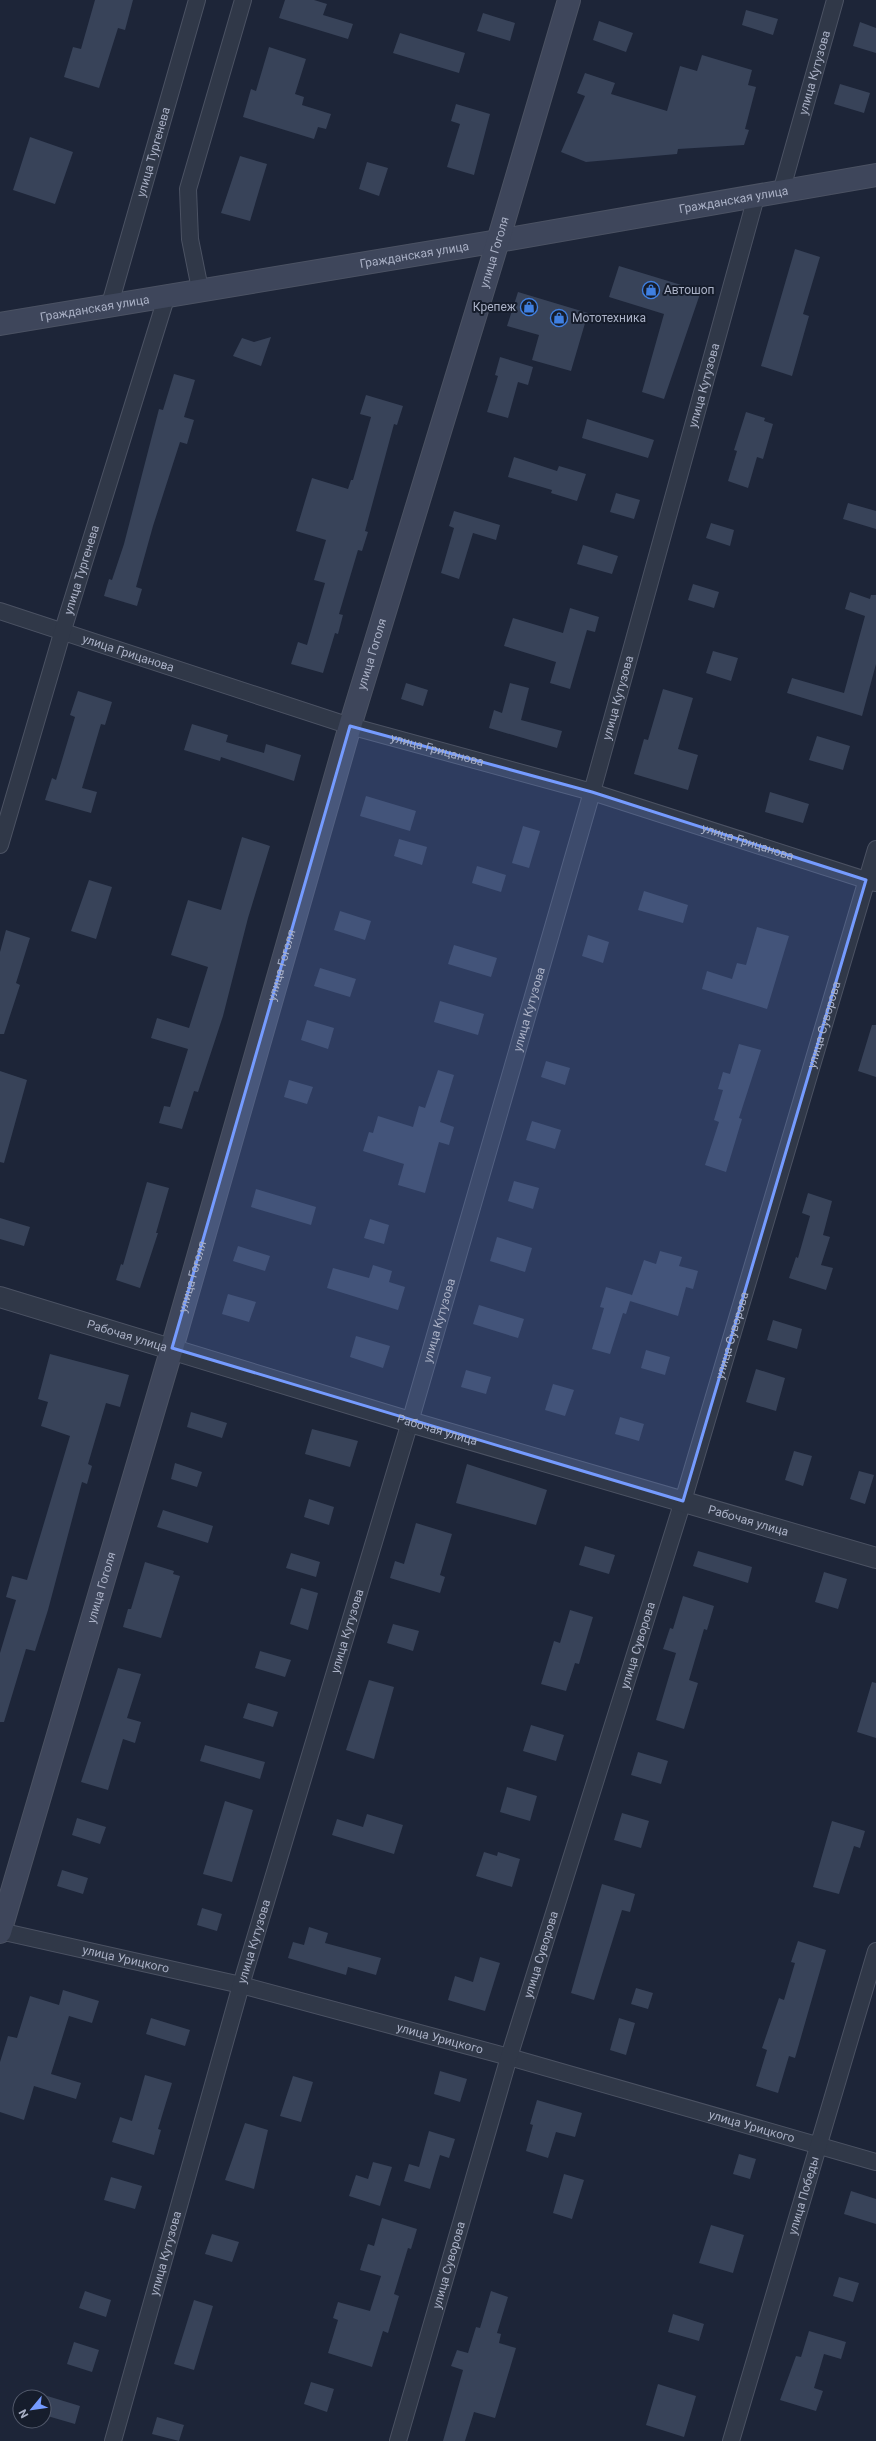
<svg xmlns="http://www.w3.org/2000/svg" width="876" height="2441" font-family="Roboto,sans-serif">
<rect width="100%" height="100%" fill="#1d2538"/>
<path fill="#384359" d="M 95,0 L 133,0 L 125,30 L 118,28 L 99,88 L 64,77 L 73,47 L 81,49 Z
M 285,0 L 314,0 L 327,4 L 323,15 L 353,24 L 348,39 L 279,18 Z
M 746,10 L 778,19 L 773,35 L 742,25 Z
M 483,13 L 515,23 L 510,41 L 477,31 Z
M 599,21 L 633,33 L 626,52 L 593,40 Z
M 860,22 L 876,28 L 876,53 L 853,46 Z
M 400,33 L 465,53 L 459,73 L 393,53 Z
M 269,47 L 306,59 L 295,94 L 304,97 L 302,105 L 331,114 L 326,129 L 318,127 L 314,139 L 243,117 L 251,89 L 256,91 Z
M 702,55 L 752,70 L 748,85 L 756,87 L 745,129 L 749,130 L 744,145 L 678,149 L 677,154 L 586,162 L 561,152 L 585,96 L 577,93 L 585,73 L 615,83 L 611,94 L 667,111 L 680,66 L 697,71 Z
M 840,84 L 870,93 L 864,113 L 834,104 Z
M 456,104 L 490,114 L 474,175 L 447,167 L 460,124 L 451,121 Z
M 30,137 L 73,152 L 55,204 L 13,190 Z
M 240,156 L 267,164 L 250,221 L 221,213 Z
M 367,162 L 388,168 L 379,196 L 359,189 Z
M 795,249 L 820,257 L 803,314 L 809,316 L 792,376 L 761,366 Z
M 619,266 L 701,291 L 664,399 L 642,392 L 664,314 L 609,297 Z
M 518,292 L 588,313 L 571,371 L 532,360 L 539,335 L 507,326 Z
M 271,337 L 261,366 L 233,356 L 242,338 L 254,342 Z
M 500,357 L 533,367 L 528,385 L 518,382 L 508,418 L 487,412 L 498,376 L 495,375 Z
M 174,374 L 195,380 L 184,417 L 194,420 L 187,444 L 180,442 L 153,526 L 136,587 L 142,589 L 137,606 L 104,596 L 109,579 L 112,580 L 124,544 L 159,409 L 163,410 Z
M 366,395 L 403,406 L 397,425 L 394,424 L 365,531 L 368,532 L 362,551 L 358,550 L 339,614 L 343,615 L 338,634 L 335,633 L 323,673 L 291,664 L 298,642 L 307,645 L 325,583 L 314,580 L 326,540 L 296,531 L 312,478 L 348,489 L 351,480 L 353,480 L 371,417 L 360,414 Z
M 746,412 L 765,418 L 764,421 L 773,424 L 763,459 L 757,457 L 748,488 L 728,481 L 737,451 L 734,450 Z
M 587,419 L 654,440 L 648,458 L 582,438 Z
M 514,457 L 557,471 L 559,466 L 586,474 L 577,501 L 551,493 L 552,490 L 508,477 Z
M 616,493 L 640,500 L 634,519 L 610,512 Z
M 848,503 L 876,511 L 876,529 L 843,519 Z
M 454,511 L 500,525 L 496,540 L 473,533 L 459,579 L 441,573 L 454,528 L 449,526 Z
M 711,523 L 734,530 L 730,546 L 706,538 Z
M 583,545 L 618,556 L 612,574 L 577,564 Z
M 693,584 L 719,592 L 714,608 L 688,600 Z
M 850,592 L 870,599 L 871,595 L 876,595 L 876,664 L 862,716 L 787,693 L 792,678 L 844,693 L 865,616 L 845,609 Z
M 570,608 L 599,617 L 595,632 L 587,630 L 570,689 L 550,683 L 556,662 L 504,646 L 513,618 L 563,633 Z
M 713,651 L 738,658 L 731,681 L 706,673 Z
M 406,683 L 428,690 L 423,706 L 401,699 Z
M 510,683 L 529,688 L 521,720 L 562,731 L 557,748 L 489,728 L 494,710 L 502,713 Z
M 663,689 L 693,698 L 678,749 L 698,755 L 688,790 L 634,774 L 644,739 L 648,740 Z
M 78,691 L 112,702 L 105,725 L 101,724 L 82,788 L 97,792 L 91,813 L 45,800 L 52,778 L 56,780 L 75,717 L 70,715 Z
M 192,724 L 228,735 L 226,742 L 264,753 L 266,744 L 301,755 L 294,781 L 221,757 L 220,761 L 184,750 Z
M 817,736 L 850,746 L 843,770 L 809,760 Z
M 770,792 L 809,804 L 803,823 L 765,812 Z
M 366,796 L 416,811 L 410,831 L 360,816 Z
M 523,826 L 540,831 L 529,868 L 512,863 Z
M 242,837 L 270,846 L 248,918 L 223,1016 L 198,1092 L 194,1091 L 182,1129 L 159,1123 L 164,1106 L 170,1107 L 188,1049 L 151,1038 L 157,1018 L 189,1028 L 208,967 L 171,955 L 188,900 L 221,910 Z
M 399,839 L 427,847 L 422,865 L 394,856 Z
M 477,866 L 506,875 L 501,892 L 472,883 Z
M 89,880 L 112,887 L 96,939 L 71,931 Z
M 644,891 L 688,905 L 683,923 L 638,910 Z
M 340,911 L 371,921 L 365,940 L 334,930 Z
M 757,927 L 789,936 L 767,1009 L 702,989 L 707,971 L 732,979 L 737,963 L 746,965 Z
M 6,930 L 30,938 L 16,983 L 20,985 L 4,1034 L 0,1034 L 0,952 Z
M 588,935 L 609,942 L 603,963 L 582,956 Z
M 454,945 L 497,958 L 491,977 L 448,964 Z
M 320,968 L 356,979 L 350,997 L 314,986 Z
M 440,1001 L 484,1014 L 478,1035 L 434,1022 Z
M 307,1020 L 334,1028 L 328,1049 L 301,1040 Z
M 872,1025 L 876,1025 L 876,1077 L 858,1071 Z
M 739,1044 L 761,1050 L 739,1118 L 742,1119 L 726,1172 L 705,1165 L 719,1122 L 714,1120 L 723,1090 L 718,1089 L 723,1072 L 730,1074 Z
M 546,1061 L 570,1068 L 565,1085 L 541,1077 Z
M 438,1070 L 454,1075 L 440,1122 L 454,1127 L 449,1145 L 439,1142 L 425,1193 L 398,1185 L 404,1164 L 363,1151 L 369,1132 L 373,1133 L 378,1116 L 413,1127 L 419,1106 L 425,1108 Z
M 0,1071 L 27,1080 L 4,1163 L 0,1162 Z
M 289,1080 L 313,1087 L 307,1104 L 284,1097 Z
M 532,1121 L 561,1130 L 555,1149 L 526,1140 Z
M 514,1181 L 539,1188 L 533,1209 L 508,1201 Z
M 147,1182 L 169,1188 L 156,1233 L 158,1233 L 140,1288 L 116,1280 L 121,1264 L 123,1265 Z
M 256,1189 L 316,1207 L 311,1225 L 251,1207 Z
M 808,1193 L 832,1201 L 823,1235 L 830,1237 L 821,1265 L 833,1268 L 826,1290 L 789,1278 L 796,1257 L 798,1258 L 810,1216 L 802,1213 Z
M 0,1218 L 30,1227 L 24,1246 L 0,1239 Z
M 370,1219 L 389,1225 L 384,1244 L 364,1238 Z
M 497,1237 L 532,1248 L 525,1272 L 490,1261 Z
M 238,1246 L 270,1256 L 265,1271 L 233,1261 Z
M 660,1251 L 682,1257 L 679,1266 L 698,1271 L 693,1289 L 686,1287 L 678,1316 L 630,1301 L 644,1260 L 656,1264 Z
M 373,1265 L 392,1271 L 389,1282 L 405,1287 L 398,1310 L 327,1288 L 333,1268 L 369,1278 Z
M 606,1287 L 632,1295 L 626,1314 L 623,1313 L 610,1354 L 592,1349 L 604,1308 L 600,1307 Z
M 228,1294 L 256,1302 L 249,1322 L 222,1314 Z
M 479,1305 L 524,1319 L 518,1338 L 473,1324 Z
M 773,1320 L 802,1329 L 797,1349 L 767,1340 Z
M 356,1336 L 390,1346 L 383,1368 L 350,1357 Z
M 646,1350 L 670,1357 L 665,1375 L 641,1368 Z
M 50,1354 L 129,1375 L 120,1407 L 106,1403 L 88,1464 L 92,1466 L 87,1484 L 82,1482 L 48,1610 L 35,1651 L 26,1649 L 4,1722 L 0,1722 L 0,1653 L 16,1600 L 6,1597 L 12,1576 L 27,1580 L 70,1436 L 41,1426 L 48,1402 L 38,1399 Z
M 756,1369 L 785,1378 L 776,1411 L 746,1402 Z
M 466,1370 L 491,1377 L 486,1394 L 461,1387 Z
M 553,1384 L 574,1390 L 565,1416 L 545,1410 Z
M 191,1412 L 227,1423 L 222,1438 L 187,1427 Z
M 620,1417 L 644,1424 L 639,1441 L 615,1434 Z
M 312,1429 L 358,1441 L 350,1467 L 305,1454 Z
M 794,1451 L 812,1456 L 803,1486 L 785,1480 Z
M 175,1463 L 202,1472 L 197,1487 L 171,1479 Z
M 467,1464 L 547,1490 L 536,1525 L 456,1503 Z
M 859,1471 L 874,1475 L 865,1504 L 850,1499 Z
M 309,1499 L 334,1507 L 329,1525 L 304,1517 Z
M 163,1510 L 213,1526 L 208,1543 L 157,1527 Z
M 416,1523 L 452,1534 L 440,1575 L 445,1577 L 440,1593 L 390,1578 L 395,1561 L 404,1564 Z
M 585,1546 L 615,1555 L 609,1574 L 579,1565 Z
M 698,1551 L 752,1567 L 748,1583 L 693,1566 Z
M 291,1553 L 320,1562 L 316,1577 L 286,1568 Z
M 145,1562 L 174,1571 L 173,1574 L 180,1576 L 161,1638 L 123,1627 L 128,1609 L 131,1609 Z
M 824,1572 L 847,1579 L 838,1609 L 815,1602 Z
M 301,1588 L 318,1593 L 308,1630 L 290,1624 Z
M 683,1596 L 714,1606 L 707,1630 L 704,1629 L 689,1680 L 698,1683 L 684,1729 L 656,1720 L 676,1653 L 663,1649 L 670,1628 L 673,1629 Z
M 570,1610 L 593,1617 L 579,1664 L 575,1663 L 566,1691 L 541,1684 L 554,1641 L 560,1643 Z
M 393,1624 L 419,1631 L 413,1651 L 387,1643 Z
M 260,1651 L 291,1660 L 285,1677 L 255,1668 Z
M 118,1668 L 141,1674 L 127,1718 L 141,1722 L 135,1743 L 123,1739 L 108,1790 L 81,1782 Z
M 369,1680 L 394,1687 L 374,1759 L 346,1750 Z
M 872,1682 L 876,1683 L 876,1738 L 857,1732 Z
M 248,1703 L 278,1712 L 273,1727 L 243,1718 Z
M 531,1725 L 564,1735 L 556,1761 L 523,1751 Z
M 205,1745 L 265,1762 L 260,1779 L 200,1761 Z
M 638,1752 L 668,1761 L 661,1784 L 631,1775 Z
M 507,1787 L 537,1796 L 530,1821 L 500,1812 Z
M 225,1801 L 253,1810 L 232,1882 L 203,1874 Z
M 622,1813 L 649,1821 L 641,1848 L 614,1840 Z
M 367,1814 L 403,1825 L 394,1854 L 332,1835 L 337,1819 L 363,1827 Z
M 77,1818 L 106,1827 L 100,1844 L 72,1835 Z
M 832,1821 L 865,1831 L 860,1848 L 854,1846 L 839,1894 L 813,1887 Z
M 484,1852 L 497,1856 L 498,1852 L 520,1859 L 512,1887 L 476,1876 Z
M 62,1870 L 88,1878 L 83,1894 L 57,1886 Z
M 602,1884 L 635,1894 L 630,1912 L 622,1910 L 594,2000 L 571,1993 Z
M 202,1908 L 222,1914 L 217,1931 L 197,1925 Z
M 309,1927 L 328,1933 L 325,1943 L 381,1958 L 376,1975 L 348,1967 L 346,1975 L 288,1958 L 293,1942 L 304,1945 Z
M 798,1941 L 826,1950 L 795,2058 L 789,2056 L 778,2093 L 756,2086 L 767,2050 L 762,2048 L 779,1998 L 784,2000 L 795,1963 L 791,1962 Z
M 480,1957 L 500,1963 L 485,2011 L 448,2000 L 455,1976 L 473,1982 Z
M 636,1988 L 653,1993 L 648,2009 L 631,2004 Z
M 63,1990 L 99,2001 L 92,2023 L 69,2016 L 51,2074 L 81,2083 L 76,2099 L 34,2086 L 24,2120 L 0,2112 L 0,2062 L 8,2036 L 17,2038 L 30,1996 L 59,2005 Z
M 151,2018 L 190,2030 L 185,2046 L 146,2034 Z
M 619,2018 L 635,2023 L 626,2055 L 610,2050 Z
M 440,2071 L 467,2079 L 460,2102 L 434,2094 Z
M 145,2075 L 172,2083 L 158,2129 L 161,2130 L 154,2155 L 112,2142 L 120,2117 L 132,2121 Z
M 293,2076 L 313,2082 L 301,2122 L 280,2116 Z
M 537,2100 L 582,2113 L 575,2137 L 556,2132 L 548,2158 L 526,2151 L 533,2125 L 530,2124 Z
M 245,2123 L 268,2130 L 254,2189 L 225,2180 Z
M 429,2131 L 455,2139 L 449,2158 L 440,2155 L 430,2189 L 404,2181 L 409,2164 L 419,2167 Z
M 739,2154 L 756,2159 L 750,2179 L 733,2174 Z
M 373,2162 L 392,2167 L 380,2206 L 349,2196 L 356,2175 L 368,2179 Z
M 564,2174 L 584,2180 L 572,2219 L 553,2213 Z
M 111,2177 L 142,2186 L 135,2209 L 104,2200 Z
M 851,2191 L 876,2199 L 876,2224 L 844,2214 Z
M 382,2218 L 417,2229 L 411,2249 L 408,2248 L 394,2294 L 399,2296 L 388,2333 L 383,2331 L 372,2367 L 328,2353 L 338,2320 L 333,2318 L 338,2302 L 370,2311 L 381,2276 L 360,2270 L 368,2244 L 374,2246 Z
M 711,2225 L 744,2235 L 733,2273 L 699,2263 Z
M 212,2234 L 239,2242 L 232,2262 L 205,2254 Z
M 839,2277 L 859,2283 L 853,2302 L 833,2296 Z
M 85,2291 L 111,2300 L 106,2317 L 79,2308 Z
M 491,2291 L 508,2297 L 497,2333 L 501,2334 L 499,2343 L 516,2348 L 495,2418 L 474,2412 L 465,2441 L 443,2441 L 463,2370 L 451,2366 L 457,2350 L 468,2353 L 476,2327 L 480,2328 Z
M 194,2300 L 213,2306 L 194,2370 L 174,2364 Z
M 673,2314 L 704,2324 L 699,2341 L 668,2332 Z
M 809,2331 L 846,2342 L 841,2359 L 824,2354 L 814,2388 L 823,2391 L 816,2411 L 780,2400 L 796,2356 L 801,2357 Z
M 74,2342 L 99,2350 L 92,2372 L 67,2364 Z
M 311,2382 L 334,2389 L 327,2412 L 304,2404 Z
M 658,2384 L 696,2396 L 684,2437 L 646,2425 Z
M 44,2395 L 80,2406 L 75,2424 L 44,2415 Z
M 157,2417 L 184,2425 L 179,2441 L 152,2434 Z"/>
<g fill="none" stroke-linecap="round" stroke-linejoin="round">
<g stroke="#4b5263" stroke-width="18">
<g id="minor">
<path id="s1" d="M 781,192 L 835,0"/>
<path d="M 200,289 L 190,239 L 188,189 L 243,0"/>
<path id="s2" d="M 110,304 L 197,0"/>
<path id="s3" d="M 0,611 L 350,726 L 592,792 L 875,883"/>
<path id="s4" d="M 0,845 L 63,630 L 167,295"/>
<path id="s5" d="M 0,1931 L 241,1985 L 509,2057 L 876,2162"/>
<path id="s6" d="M 113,2441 L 241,1985 L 410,1422 L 592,792 L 756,197"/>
<path id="s7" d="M 398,2441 L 509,2057 L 683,1501 L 876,849"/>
<path id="s8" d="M 731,2441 L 876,1951"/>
</g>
</g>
<g stroke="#4b5263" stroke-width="22">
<g id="tertiary">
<path id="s9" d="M 0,1297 L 410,1422 L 876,1558"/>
</g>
</g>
<g stroke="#4b5263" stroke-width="24">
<g id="secondary">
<path id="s10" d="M 0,324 L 498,241 L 876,175"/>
<path id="s11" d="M 0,1932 L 172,1348 L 350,726 L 498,241 L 569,0"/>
</g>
</g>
<use href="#minor" stroke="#303848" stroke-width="16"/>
<use href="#tertiary" stroke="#303848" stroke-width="20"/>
<use href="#secondary" stroke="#3e465b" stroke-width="22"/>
</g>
<path fill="#759bff" fill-opacity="0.2" stroke="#759bff" stroke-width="3" stroke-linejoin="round" d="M 350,726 L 592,792 L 866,880 L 683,1501 L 172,1348 Z"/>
<defs>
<g id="shop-ring" transform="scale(0.9)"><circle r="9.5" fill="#161d2c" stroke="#3f7fe0" stroke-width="1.5"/><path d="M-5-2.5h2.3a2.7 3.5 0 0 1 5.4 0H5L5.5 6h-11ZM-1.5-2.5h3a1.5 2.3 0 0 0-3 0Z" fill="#3f7fe0"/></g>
</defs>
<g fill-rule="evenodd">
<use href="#shop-ring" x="651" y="290"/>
<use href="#shop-ring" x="529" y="307"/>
<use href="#shop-ring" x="559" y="318"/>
</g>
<g text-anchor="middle" stroke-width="4" stroke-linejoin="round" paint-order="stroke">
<g font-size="12" fill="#aab1c6" stroke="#161d2c">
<text dy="4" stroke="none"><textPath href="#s1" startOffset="124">улица Кутузова</textPath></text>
<text dy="4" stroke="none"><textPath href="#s2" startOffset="158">улица Тургенева</textPath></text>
<text dy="4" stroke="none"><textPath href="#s10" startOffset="744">Гражданская улица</textPath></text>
<text dy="4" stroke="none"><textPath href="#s11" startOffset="1751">улица Гоголя</textPath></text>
<text dy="4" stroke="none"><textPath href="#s10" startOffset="420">Гражданская улица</textPath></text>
<text dy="4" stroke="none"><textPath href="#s10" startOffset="96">Гражданская улица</textPath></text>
<text dy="4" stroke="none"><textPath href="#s6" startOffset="2139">улица Кутузова</textPath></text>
<text dy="4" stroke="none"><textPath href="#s4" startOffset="287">улица Тургенева</textPath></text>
<text dy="4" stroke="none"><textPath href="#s3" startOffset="135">улица Грицанова</textPath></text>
<text dy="4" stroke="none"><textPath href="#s11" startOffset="1331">улица Гоголя</textPath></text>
<text dy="4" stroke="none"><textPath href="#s6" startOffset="1815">улица Кутузова</textPath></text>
<text dy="4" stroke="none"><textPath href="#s3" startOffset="459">улица Грицанова</textPath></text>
<text dy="4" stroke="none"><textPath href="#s3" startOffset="783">улица Грицанова</textPath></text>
<text dy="4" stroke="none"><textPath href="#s11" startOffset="1007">улица Гоголя</textPath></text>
<text dy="4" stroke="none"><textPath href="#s6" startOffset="1491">улица Кутузова</textPath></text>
<text dy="4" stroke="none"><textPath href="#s7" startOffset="1479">улица Суворова</textPath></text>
<text dy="4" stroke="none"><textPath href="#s11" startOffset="683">улица Гоголя</textPath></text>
<text dy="4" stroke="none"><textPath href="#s6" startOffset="1167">улица Кутузова</textPath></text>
<text dy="4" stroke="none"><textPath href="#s9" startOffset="133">Рабочая улица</textPath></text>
<text dy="4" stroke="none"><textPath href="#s7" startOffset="1155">улица Суворова</textPath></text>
<text dy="4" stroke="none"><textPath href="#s9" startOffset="457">Рабочая улица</textPath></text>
<text dy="4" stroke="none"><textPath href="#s9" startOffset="781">Рабочая улица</textPath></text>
<text dy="4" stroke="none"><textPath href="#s11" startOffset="359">улица Гоголя</textPath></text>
<text dy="4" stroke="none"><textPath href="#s6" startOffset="843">улица Кутузова</textPath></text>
<text dy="4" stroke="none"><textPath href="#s7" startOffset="831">улица Суворова</textPath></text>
<text dy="4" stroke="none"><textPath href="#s6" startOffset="519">улица Кутузова</textPath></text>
<text dy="4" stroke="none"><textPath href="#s7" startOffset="507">улица Суворова</textPath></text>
<text dy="4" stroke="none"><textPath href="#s5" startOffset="129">улица Урицкого</textPath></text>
<text dy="4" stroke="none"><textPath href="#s5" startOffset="453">улица Урицкого</textPath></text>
<text dy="4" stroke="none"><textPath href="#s5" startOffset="777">улица Урицкого</textPath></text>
<text dy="4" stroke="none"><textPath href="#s8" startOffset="256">улица Победы</textPath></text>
<text dy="4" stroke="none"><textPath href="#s6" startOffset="195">улица Кутузова</textPath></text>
<text dy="4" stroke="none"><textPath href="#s7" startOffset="183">улица Суворова</textPath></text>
</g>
<g font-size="12" fill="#aab1c6" stroke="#161d2c" text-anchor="start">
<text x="664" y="294">Автошоп</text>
<text x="516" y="311" text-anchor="end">Крепеж</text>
<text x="572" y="322">Мототехника</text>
</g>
</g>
<g transform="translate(32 2409) rotate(241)"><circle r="19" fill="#161d2c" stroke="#51586a"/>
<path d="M0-3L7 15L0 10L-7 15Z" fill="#759bff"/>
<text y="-6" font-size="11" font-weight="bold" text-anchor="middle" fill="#aab1c6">N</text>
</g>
</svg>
